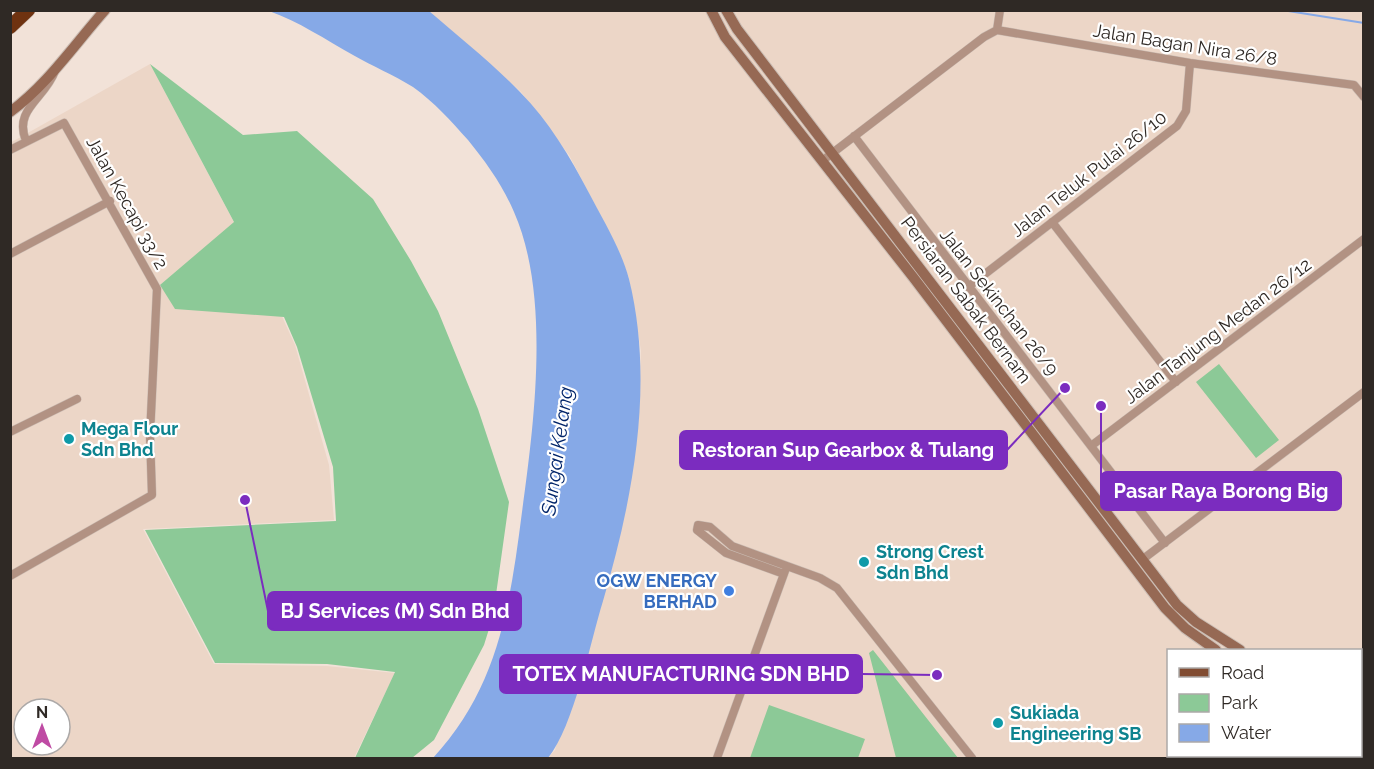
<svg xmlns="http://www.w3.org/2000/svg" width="1374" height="769" font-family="Raleway,sans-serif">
<rect width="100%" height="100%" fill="#f2e2d8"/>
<path fill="#ecd6c7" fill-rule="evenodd" d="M 429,11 L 1363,11 L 1363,758 L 548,758 L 555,750 L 638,428 L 641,351 L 629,278 L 617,247 L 569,155 L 521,92 ZM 1168,650 L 1360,650 L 1360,756 L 1168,756 Z
M 150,64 L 270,290 L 295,345 L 329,465 L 334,520 L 143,529 L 214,664 L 327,666 L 395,673 L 354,758 L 11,758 L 10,143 ZM 24,709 L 60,709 L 60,745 L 24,745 Z"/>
<path fill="#8cc997" d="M 150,64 L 243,135 L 297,131 L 373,199 L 411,261 L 438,311 L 478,409 L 509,502 L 493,616 L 484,645 L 434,740 L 412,758 L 355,758 L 395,672 L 327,664 L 215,663 L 145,530 L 336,521 L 333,467 L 297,347 L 284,317 L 175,309 L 160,285 L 234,222 Z
M 1219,364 L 1279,440 L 1256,458 L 1196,382 Z
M 873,650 L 958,758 L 896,758 L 869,653 Z
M 769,705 L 865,739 L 858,758 L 750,758 Z"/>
<path fill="#86a9e7" d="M 269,11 L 429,11 C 459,37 492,63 520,92 C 549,121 570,157 589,193 C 603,220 621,249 629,279 C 655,384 633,499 603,601 C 590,643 574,726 548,758 L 433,758 C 499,687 510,604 522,512 C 534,424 551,296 514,212 C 503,186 486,162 468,140 C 451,121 434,102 413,87 C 394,75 372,66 353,55 C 326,40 298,21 269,11 Z"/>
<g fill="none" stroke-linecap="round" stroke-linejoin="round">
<path stroke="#86a9e7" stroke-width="2" d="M 1282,10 L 1364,23"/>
<g stroke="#cbbdb4" stroke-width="9">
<path id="street" d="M 997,30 L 1190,63 L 1354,85 L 1364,97
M 854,136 L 1165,543
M 26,141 C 13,109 45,99 55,71
M 10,150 L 64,123 L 157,289 L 150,435 L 152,495 L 10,576
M 822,161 L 984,37 L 997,30 L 1000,10
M 1052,222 L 1176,382
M 10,254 L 110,201
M 968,287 L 1177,126 L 1186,111 L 1190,63
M 10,432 L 77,399
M 1091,446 L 1364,239
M 1143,559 L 1364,392
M 784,574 L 726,553 L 697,530 L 698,525 L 710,527 L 732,546 L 820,578 L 837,588 L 972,758
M 717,758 L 785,571"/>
</g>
<g stroke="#cbbdb4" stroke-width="12">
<path id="secondary" d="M 711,10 L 725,37 L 913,277 L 1165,608 L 1185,628 L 1216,650
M 726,10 L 737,29 L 1177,605 L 1196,622 L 1240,650
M 10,112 C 48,84 74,45 105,10
M 1360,711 L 1364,712
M 1360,725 L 1364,726"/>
</g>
<g stroke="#cbbdb4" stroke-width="14">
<path id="primary" d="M 1360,691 L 1364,691
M 1355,756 L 1356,758"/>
</g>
<g stroke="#cbbdb4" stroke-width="15">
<path id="highway" d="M 10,27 L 28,10"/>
</g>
<use href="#street" stroke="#b29283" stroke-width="8"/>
<use href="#secondary" stroke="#966954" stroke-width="10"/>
<use href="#primary" stroke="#814c32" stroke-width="12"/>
<use href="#highway" stroke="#6f3210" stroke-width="14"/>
</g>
<g fill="#0f9aa8" stroke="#fff" stroke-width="2">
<circle cx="69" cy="439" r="6"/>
<circle cx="864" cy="562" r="6"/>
<circle cx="998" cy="723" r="6"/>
</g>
<circle fill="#3f7fe0" stroke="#fff" stroke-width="2" cx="729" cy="591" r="6"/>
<g text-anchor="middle" stroke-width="4.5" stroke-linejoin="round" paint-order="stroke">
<g font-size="18" fill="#2f2925" stroke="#fff">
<text transform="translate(1185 45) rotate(9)" y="6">Jalan Bagan Nira 26/8</text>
<text transform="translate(1089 174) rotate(-38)" y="6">Jalan Teluk Pulai 26/10</text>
<text transform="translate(127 203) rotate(61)" y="6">Jalan Kecapi 33/2</text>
<text transform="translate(966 300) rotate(53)" y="6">Persiaran Sabak Bernam</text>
<text transform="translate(999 302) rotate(52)" y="6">Jalan Sekinchan 26/9</text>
<text transform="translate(1218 331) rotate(-37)" y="6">Jalan Tanjung Medan 26/12</text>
</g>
<g font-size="18" font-weight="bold" fill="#0d838f" stroke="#fff" text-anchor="start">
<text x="81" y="435">Mega Flour<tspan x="81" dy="21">Sdn Bhd</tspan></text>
<text x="876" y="558">Strong Crest<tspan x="876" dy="21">Sdn Bhd</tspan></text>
<text x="1010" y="719">Sukiada<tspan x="1010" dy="21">Engineering SB</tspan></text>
</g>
<g font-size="18" font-weight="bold" fill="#366cbe" stroke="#fff" text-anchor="end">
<text x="717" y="587">OGW ENERGY<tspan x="717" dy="21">BERHAD</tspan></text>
</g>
<g font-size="20" font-style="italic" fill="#002469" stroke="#fff">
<text transform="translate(557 451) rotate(-82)" y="7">Sungai Kelang</text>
</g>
</g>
<path fill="none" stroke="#7b2cbf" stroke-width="2" d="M1065 388L1007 450M1101 406L1101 491M245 500L268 611M937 675L862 674"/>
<g fill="#7b2cbf" stroke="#fff" stroke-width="2">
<circle cx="1065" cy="388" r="6"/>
<circle cx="1101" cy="406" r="6"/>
<circle cx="245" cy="500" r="6"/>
<circle cx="937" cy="675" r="6"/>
</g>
<g fill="#7b2cbf" stroke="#7b2cbf" stroke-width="2">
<rect x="680" y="431" width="327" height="38" rx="6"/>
<rect x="1101" y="472" width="240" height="38" rx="6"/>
<rect x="268" y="592" width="253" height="38" rx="6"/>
<rect x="500" y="655" width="362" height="38" rx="6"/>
</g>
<g font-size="20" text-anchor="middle" font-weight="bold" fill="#fff">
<text x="843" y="457">Restoran Sup Gearbox &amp; Tulang</text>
<text x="1221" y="498">Pasar Raya Borong Big</text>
<text x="395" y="618">BJ Services (M) Sdn Bhd</text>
<text x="681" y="681">TOTEX MANUFACTURING SDN BHD</text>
</g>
<rect width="1374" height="769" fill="none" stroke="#2f2925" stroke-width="24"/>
<rect x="1167" y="649" width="195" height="108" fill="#ffffff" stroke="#aca9a8" stroke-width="1.5"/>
<rect x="1179" y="668" width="30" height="9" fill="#814c32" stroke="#aca9a8" stroke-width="1.5"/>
<text x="1221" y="679" font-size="18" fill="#2f2925">Road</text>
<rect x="1179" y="694" width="30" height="18" fill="#8cc997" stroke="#aca9a8" stroke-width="1.5"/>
<text x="1221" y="709" font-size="18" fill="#2f2925">Park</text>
<rect x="1179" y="724" width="30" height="18" fill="#86a9e7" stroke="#aca9a8" stroke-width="1.5"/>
<text x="1221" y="739" font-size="18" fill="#2f2925">Water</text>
<g transform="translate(42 727)"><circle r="28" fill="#ffffff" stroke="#aca9a8" stroke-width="1.5"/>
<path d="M0-4.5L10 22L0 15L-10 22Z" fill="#bf4ba4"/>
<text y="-9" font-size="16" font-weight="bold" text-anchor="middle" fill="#2f2925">N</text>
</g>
</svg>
